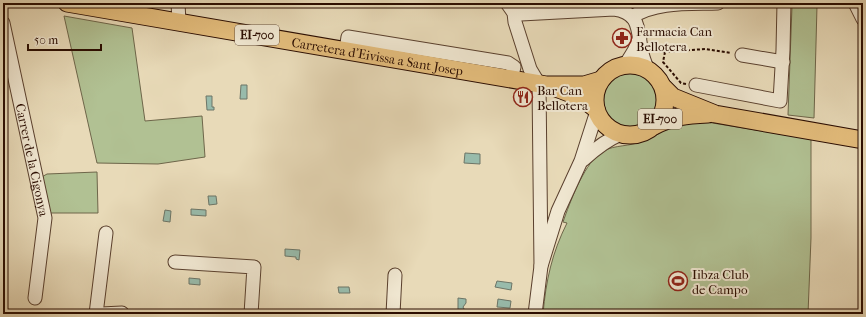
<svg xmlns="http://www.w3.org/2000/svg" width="866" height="317" font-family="'IM FELL French Canon',serif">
<rect width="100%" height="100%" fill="#e8dab8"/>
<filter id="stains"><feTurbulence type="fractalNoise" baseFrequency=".005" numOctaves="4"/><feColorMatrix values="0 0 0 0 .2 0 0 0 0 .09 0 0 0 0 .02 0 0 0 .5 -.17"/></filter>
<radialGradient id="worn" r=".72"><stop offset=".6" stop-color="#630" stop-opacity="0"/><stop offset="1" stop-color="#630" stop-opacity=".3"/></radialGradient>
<path fill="#b1c193" stroke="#6e664a" d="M 792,6 L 817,6 L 814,118 L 788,115 Z
M 64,16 L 132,28 L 145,121 L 202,116 L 205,157 L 158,164 L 97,163 Z
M601 101a29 29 0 1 1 58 0a29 29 0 1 1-58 0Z
M 677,120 L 694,120 L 811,139 L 811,238 L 808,314 L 543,314 C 546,280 552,253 567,223 L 563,222 C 570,202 583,167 599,154 C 610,145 624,147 637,143 C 652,139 665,129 677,120 Z
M 97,172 L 98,213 L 48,213 L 40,178 L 47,174 Z"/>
<path fill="#98bbab" stroke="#6c7567" d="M 241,85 L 247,85 L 247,99 L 240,99 Z
M 206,96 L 212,96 L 212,107 L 214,107 L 214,110 L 207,110 Z
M 465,153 L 480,154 L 480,164 L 464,163 Z
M 208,196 L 216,196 L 217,204 L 209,205 Z
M 191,209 L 206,210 L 206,216 L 191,215 Z
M 165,210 L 171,211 L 170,222 L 163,221 Z
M 285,249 L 300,250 L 299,260 L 296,259 L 296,257 L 285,256 Z
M 189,278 L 200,279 L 200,285 L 189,284 Z
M 497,281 L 512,283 L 511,290 L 495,287 Z
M 338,287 L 349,287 L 350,293 L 339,293 Z
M 458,298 L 466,299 L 466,303 L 463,307 L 464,309 L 467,311 L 466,313 L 458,312 Z
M 498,299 L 511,301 L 510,308 L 497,307 Z"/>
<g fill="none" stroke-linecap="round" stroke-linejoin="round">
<g stroke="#5a402e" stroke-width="15">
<g id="minor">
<path d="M 178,3 L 179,22"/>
<path d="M 507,3 L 514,13 L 515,22 L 530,69 L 539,84 L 541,266"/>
<path d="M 855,3 L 863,19"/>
<path d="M 514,13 L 521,14 L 614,9 C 642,13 637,32 642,53 C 643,58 645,63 647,68"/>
<path d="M 632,17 C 656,1 691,4 718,3"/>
<path id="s1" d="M 3,23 L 45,218 L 35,298"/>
<path d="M 346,50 L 348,37 L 508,63 L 514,67 L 511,79"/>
<path d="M 742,55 L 783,62"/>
<path d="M 626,64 L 634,51 L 640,37"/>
<path d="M 696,85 L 780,101 L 783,50 L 784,3"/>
<path d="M 583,160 C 595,149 606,140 621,134"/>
<path d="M 175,262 L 254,267 L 251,314"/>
<path d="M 96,314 L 106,233"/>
<path d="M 101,314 L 122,313 L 122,314"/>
<path d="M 393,314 L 395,275"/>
<path d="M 535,314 L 541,266 L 558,211 L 581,161 L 597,111"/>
</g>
</g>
<g stroke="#2a0c00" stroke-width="19">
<g id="major">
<path id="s2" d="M 67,3 L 546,85 L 584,85 L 601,80"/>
<circle cx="630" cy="100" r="35"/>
<path d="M 556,88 L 582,98 L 596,109"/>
<path d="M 664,88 L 673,97 L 715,114 L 863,140"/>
<path d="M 654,126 C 673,116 687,115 708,114"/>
</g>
</g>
<path stroke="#2a0c00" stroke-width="2" stroke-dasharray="3 2" stroke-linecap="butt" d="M 652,50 L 665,52
M 686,84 L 681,83 L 663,62 L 665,52 L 705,49 L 731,53"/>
<use href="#minor" stroke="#f0e7d1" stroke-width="13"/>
<use href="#major" stroke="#e4bd7c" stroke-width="17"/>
</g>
<defs>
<g id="pharmacy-ring" transform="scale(1)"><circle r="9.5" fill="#f0e7d1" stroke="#8f2418" stroke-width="1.5"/><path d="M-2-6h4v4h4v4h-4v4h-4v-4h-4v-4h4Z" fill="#8f2418"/></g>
<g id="restaurant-ring" transform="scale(1)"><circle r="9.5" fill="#f0e7d1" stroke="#8f2418" stroke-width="1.5"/><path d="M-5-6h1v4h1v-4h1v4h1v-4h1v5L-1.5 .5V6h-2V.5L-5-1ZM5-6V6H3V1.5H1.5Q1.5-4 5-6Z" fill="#8f2418"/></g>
<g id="stadium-ring" transform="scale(1)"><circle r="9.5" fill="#f0e7d1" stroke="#8f2418" stroke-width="1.5"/><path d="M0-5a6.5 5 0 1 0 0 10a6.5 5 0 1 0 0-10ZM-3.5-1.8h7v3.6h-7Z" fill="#8f2418"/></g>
</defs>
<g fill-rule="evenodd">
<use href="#pharmacy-ring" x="622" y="38"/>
<use href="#restaurant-ring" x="523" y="97"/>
<use href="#stadium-ring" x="678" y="281"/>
</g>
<g text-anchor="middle" stroke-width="4" stroke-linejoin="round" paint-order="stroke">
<g fill="#f0e7d1" stroke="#654e3f" stroke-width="1">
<rect x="235" y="25" width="44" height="20" rx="3"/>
<rect x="638" y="109" width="44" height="20" rx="3"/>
</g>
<g font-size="12" font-weight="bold" fill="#2a0c00">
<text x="257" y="39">EI-700</text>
<text x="660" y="123">EI-700</text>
</g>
<g font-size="13" fill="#2a0c00" stroke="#f0e7d1" text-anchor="start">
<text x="636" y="36">Farmacia Can<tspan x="636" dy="15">Bellotera</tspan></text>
<text x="537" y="95">Bar Can<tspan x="537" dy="15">Bellotera</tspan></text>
<text x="692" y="279">Iibza Club<tspan x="692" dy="15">de Campo</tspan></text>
</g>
<g font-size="13" fill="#2a0c00" stroke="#f0e7d1">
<text dy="5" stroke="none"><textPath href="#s2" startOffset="315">Carretera d'Eivissa a Sant Josep</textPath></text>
<text dy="5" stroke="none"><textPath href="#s1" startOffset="140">Carrer de la Cigonya</textPath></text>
</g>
</g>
<rect width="866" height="317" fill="none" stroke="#e8dab8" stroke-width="16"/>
<rect x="4" y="4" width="858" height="309" fill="none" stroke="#2a0c00" stroke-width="2"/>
<rect x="8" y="8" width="850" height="301" fill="none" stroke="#2a0c00"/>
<path d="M28 44v6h73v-6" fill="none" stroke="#2a0c00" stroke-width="2"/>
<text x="34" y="44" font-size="12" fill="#2a0c00" stroke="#f0e7d1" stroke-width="3" paint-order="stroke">50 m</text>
<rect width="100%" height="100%" filter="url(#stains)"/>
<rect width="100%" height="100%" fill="url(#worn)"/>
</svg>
